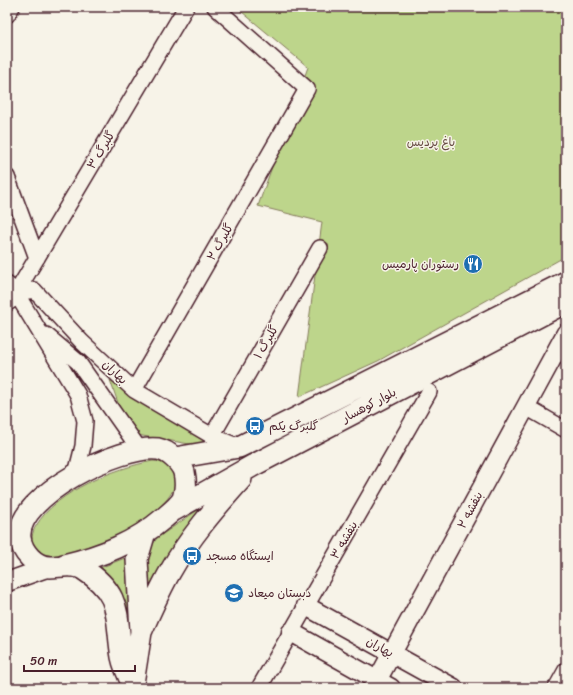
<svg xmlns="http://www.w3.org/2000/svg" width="573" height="695" font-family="Sriracha,'Playpen Sans Arabic',sans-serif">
<rect width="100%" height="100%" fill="#f7f3e8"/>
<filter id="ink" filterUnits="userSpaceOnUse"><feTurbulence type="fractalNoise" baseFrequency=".025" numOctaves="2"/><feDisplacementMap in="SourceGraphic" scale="8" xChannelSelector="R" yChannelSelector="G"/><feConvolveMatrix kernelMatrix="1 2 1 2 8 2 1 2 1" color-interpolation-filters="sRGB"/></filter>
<g filter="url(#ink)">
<path fill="#bdd58b" stroke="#847a5b" d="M 236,7 L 566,7 L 566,256 L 378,361 L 299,397 L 322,222 L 258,206 L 308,67 Z
M 110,380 L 145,405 L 220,446 L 207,447 L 137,435 L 124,420 Z
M 153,461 C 162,462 168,463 173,472 C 188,499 123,534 104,542 C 89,548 43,566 33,546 C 31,540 32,532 36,526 C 56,491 115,468 153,461 Z
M 221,494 L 146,596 L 147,553 L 157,538 Z
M 130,556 L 131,664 L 97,569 Z"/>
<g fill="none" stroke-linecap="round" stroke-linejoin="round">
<g stroke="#4a1f2b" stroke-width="10">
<path id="service" d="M 7,308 L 21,299"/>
</g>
<g stroke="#4a1f2b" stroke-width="18">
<path id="minor" d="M 7,15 L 12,7
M 7,177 L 37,258
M 7,284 L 16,293 L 34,290 L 82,342 L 134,390 L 212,436 L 239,447
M 46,335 L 78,362 L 140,450
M 134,390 L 307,89 L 215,7
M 526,407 L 566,430
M 212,436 L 320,248
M 76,474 L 83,446 L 85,421 L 78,395 L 16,293 L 186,7
M 259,688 L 429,392
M 556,688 L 566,670"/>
</g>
<g stroke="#4a1f2b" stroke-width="21">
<path id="tertiary" d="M 7,537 L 21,526
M 7,582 L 49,567
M 306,606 L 454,688
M 291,632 L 391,688
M 373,688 L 566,333"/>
</g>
<g stroke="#4a1f2b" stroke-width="24">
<path id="secondary" d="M 175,458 L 239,447 L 566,282
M 174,510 L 254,465 L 566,302
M 64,565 C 101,556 135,543 164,518 C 170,513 179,506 183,499 C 186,490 186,481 184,472 C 181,462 168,451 158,449 C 122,444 15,496 20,538 C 22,552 35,567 50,567 C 60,567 73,563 83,569 C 124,595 115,617 122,657 C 124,667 129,677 133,685
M 141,632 C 150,612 159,591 170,572 C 189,538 215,508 241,479
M 133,683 L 141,632 L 137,559 L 145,532"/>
</g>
<use href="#service" stroke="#f7f3e8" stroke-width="7"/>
<use href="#minor" stroke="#f7f3e8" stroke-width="15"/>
<use href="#tertiary" stroke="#f7f3e8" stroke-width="18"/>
<use href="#secondary" stroke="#f7f3e8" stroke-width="21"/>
</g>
</g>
<defs>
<g id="restaurant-disc" transform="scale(1)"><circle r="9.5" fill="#1f6fb2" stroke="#f7f3e8"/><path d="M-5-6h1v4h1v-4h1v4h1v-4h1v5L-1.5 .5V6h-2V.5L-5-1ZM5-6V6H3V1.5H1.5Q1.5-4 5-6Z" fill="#fff"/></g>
<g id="bus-disc" transform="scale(1)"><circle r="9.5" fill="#1f6fb2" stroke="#f7f3e8"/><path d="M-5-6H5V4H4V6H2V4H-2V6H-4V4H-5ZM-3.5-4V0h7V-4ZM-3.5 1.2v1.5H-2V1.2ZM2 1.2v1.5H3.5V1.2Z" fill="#fff"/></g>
<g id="school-disc" transform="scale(1)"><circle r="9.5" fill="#1f6fb2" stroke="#f7f3e8"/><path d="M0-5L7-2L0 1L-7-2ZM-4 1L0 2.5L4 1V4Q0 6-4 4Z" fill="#fff"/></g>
</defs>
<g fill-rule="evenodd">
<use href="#restaurant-disc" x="473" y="264"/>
<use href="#bus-disc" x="255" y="426"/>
<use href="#bus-disc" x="192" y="556"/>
<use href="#school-disc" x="234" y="593"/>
</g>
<g text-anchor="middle" stroke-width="3" stroke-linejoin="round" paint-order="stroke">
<g font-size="12" fill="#674c43" stroke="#f7f3e8">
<text x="431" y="146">باغ پردیس</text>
</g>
<g font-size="12" fill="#4a1f2b" stroke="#f7f3e8">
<text transform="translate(101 150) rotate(-59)" y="4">گلبرگ ۳</text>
<text transform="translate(220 242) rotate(-60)" y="4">گلبرگ ۲</text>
<text transform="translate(266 342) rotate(-60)" y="4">گلبرگ ۱</text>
<text transform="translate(115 372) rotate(43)" y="4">بهاران</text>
<text transform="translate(369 405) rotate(-28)" y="4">بلوار کوهسار</text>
<text transform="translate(470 510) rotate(-62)" y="4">بنفشه ۲</text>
<text transform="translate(344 540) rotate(-60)" y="4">بنفشه ۳</text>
<text transform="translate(380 647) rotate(29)" y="4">بهاران</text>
</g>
<g font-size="12" fill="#4a1f2b" stroke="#f7f3e8" text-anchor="start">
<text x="459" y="268" text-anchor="end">رستوران پارمیس</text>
<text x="269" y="430">گلبرگ یکم</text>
<text x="206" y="560">ایستگاه مسجد</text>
<text x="248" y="597">دبستان میعاد</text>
</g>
</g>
<rect width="573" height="695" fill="none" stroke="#f7f3e8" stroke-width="24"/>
<rect x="12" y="12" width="549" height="671" fill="none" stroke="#4a1f2b" stroke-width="1.5" filter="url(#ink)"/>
<path d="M24 665v6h111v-6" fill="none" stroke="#4a1f2b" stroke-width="2"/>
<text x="30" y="665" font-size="12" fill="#4a1f2b" stroke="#f7f3e8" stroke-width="3" paint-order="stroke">50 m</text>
</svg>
